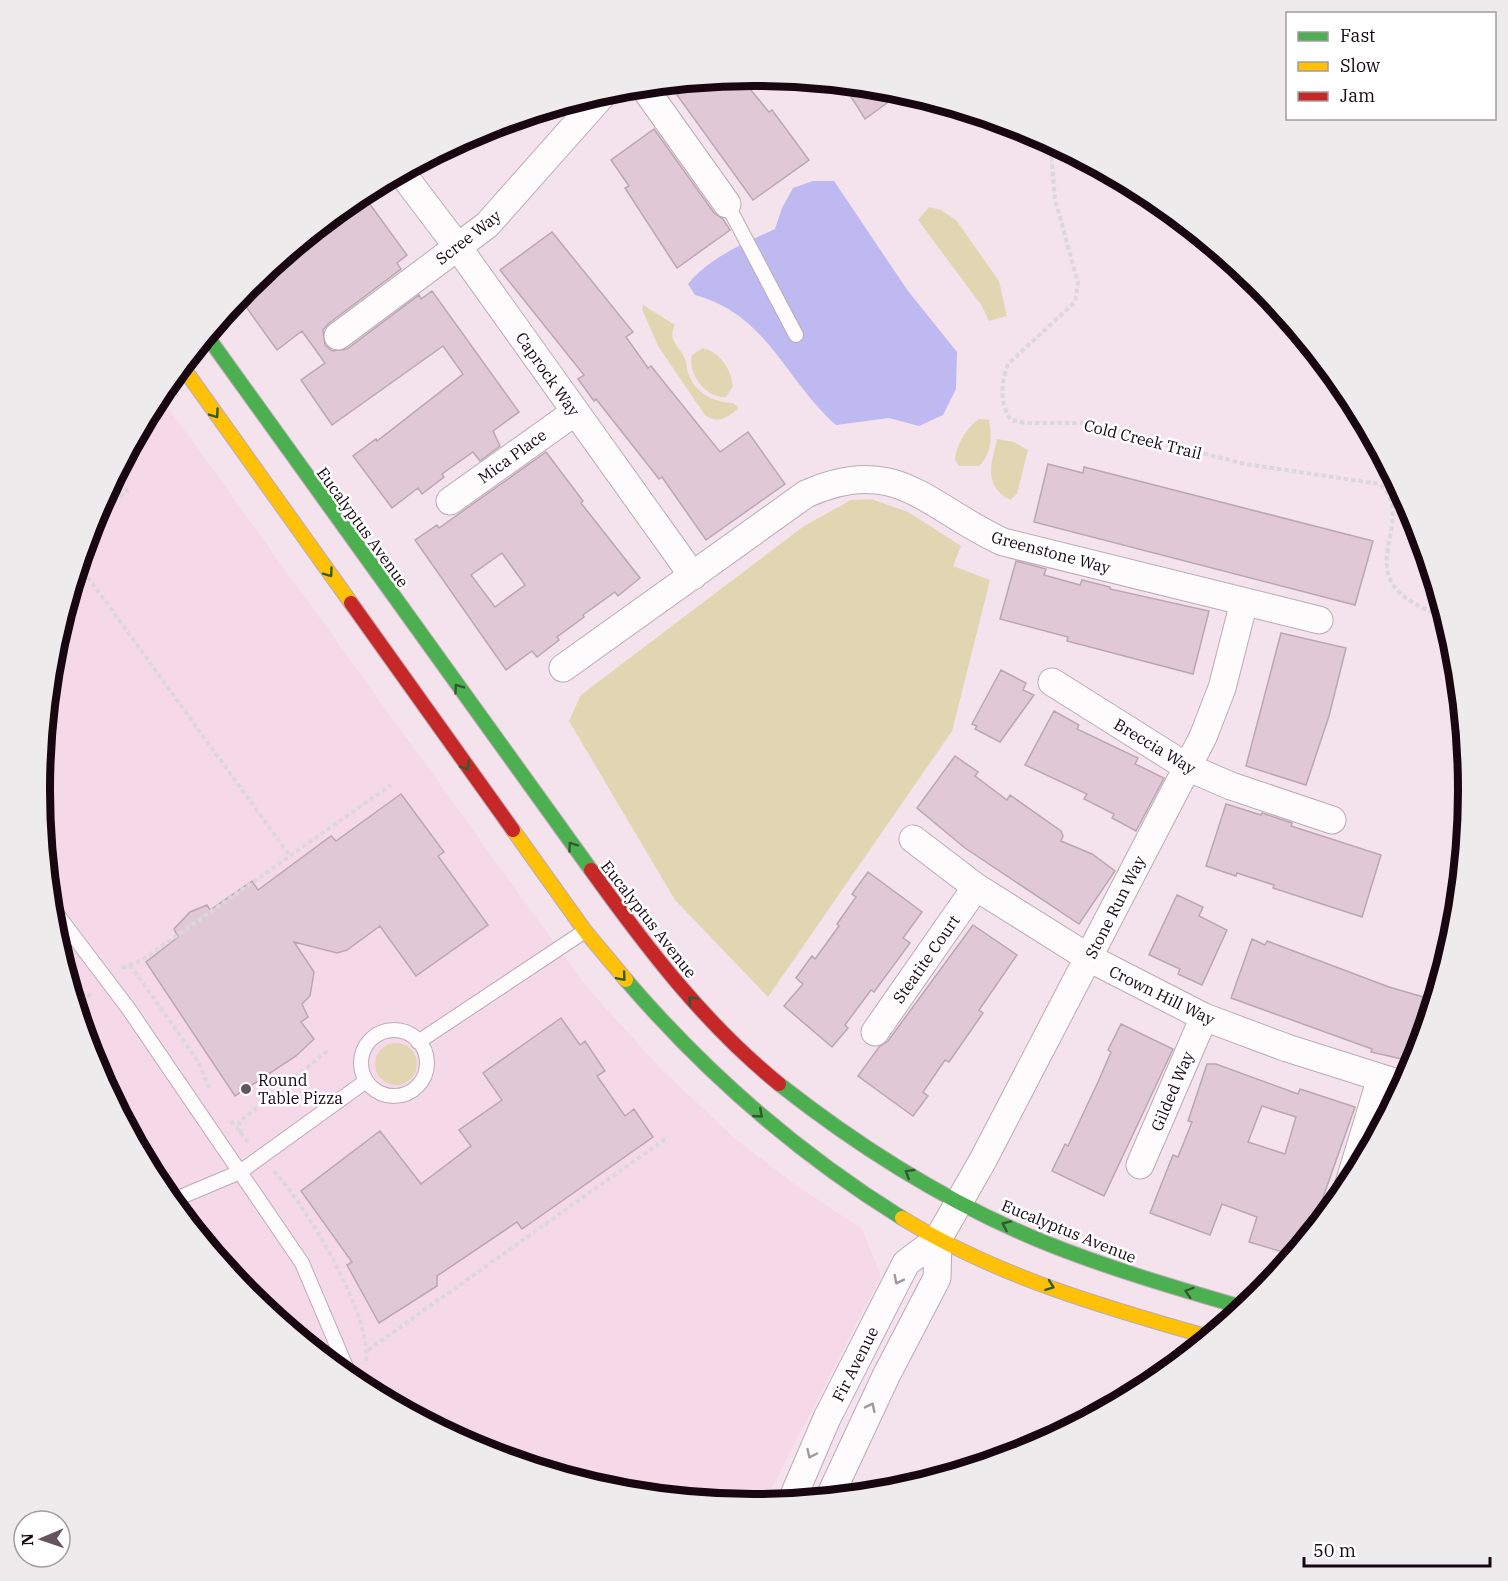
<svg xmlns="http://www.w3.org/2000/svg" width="1508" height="1581" font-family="'IBM Plex Serif',serif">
<rect width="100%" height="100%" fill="#f4e2ec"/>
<path fill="#f6d9e9" d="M 159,395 L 584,984 L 658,1066 L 734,1138 L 797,1186 L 862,1229 L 881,1276 L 763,1505 L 614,1492 L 480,1451 L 356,1385 L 248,1296 L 159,1187 L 93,1064 L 53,930 L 39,790 L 53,651 L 94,517 Z"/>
<path fill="#e2d6b2" d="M 929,207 L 941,210 L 956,220 L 999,281 L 1007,316 L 989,321 L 982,306 L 918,220 Z
M 643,305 L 675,325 C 668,338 676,344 683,355 C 687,360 686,367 688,373 C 696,394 713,402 733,403 L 739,408 C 728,417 718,425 705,415 L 658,346 L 642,309 Z
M 703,348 C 720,352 731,369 733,386 L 726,397 C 707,399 687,374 692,355 Z
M 979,419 L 989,420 C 992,436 992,454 979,466 L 959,466 L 955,460 C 956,445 966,428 979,419 Z
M 997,439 L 1014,442 L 1028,450 L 1017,494 L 1010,500 C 983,485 991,465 997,439 Z
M 871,499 L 908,512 L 961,546 L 953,566 L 990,580 L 952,731 L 768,997 L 675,900 L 569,721 L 581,695 L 804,526 L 851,500 Z
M375 1064a21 21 0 1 1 42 0a21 21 0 1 1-42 0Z"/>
<path fill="#beb9f0" d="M 813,181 L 834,181 L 908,291 L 957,352 L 956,389 L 943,415 L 919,426 L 889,418 L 836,425 C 784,379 768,315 695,295 L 688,284 C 710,257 745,243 775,229 L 782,208 L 793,188 Z"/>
<path fill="#e1c8d7" stroke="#b9a7b1" stroke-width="1.5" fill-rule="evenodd" d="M 740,77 L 769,112 L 772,110 L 809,160 L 753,200 L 677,95 L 696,81 Z
M 843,84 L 894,89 L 902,92 L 865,119 Z
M 654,129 L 714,213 L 723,219 L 730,230 L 677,268 L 625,188 L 629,186 L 611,160 Z
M 369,203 L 407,255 L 397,263 L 401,269 L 328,324 L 323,330 L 325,345 L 332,351 L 347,349 L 419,295 L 421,299 L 432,291 L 519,412 L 493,431 L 500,446 L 480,461 L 473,452 L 442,474 L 444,477 L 422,494 L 418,488 L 392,508 L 353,456 L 376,439 L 377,441 L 463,374 L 443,346 L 332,425 L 301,380 L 325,363 L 302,331 L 277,350 L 239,297 Z
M 552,232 L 633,332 L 626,337 L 648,368 L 651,366 L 720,452 L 748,432 L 785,484 L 706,540 L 662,477 L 659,479 L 596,399 L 594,401 L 578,379 L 584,375 L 500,270 Z
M 546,452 L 583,501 L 581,503 L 640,578 L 618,596 L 615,592 L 583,615 L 584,617 L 557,637 L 559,640 L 537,657 L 532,651 L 506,670 L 415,540 L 437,525 L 439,528 ZM 502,553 L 525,585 L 495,607 L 471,575 Z
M 1048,464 L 1083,473 L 1084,467 L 1373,541 L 1355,605 L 1034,522 Z
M 1016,561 L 1046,569 L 1044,575 L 1080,585 L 1082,580 L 1110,587 L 1110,589 L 1209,611 L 1193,674 L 1067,641 L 1068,637 L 1000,619 Z
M 1281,633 L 1346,648 L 1329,716 L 1306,785 L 1246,766 Z
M 1001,670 L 1026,683 L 1023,690 L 1034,695 L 1000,742 L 975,729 L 977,726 L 972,724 Z
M 1054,711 L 1079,725 L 1077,729 L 1138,758 L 1135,764 L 1164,778 L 1136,831 L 1112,818 L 1114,814 L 1084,799 L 1087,794 L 1025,765 Z
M 955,756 L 978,772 L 975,776 L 1007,800 L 1010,795 L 1061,831 L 1063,836 L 1061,841 L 1092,854 L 1115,871 L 1079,924 L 965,848 L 917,808 Z
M 401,794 L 444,852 L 438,856 L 488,925 L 416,976 L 380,926 L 347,950 L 337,953 L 294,942 L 314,972 L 310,996 L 302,1004 L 308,1017 L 301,1022 L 314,1039 L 296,1056 L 235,1096 L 146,962 L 178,937 L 174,929 L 190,912 L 207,905 L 210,910 L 252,881 L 258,890 L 331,836 L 336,841 Z
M 1226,804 L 1261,815 L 1262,813 L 1292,823 L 1291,826 L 1381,855 L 1362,917 L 1273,888 L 1274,885 L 1237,873 L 1236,876 L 1206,866 Z
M 868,872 L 922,912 L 903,938 L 910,943 L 874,992 L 871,990 L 845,1025 L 848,1028 L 832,1047 L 784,1006 L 803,984 L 796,978 L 812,956 L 815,959 L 839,926 L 837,924 L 856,897 L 852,894 Z
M 1177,895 L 1203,907 L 1199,916 L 1227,930 L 1202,985 L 1178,974 L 1180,969 L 1149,955 Z
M 973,925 L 1017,955 L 979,1010 L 983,1013 L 949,1062 L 945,1060 L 923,1092 L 928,1096 L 913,1116 L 858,1076 L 879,1047 L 888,1041 Z
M 1252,939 L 1265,945 L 1267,941 L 1389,987 L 1434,1000 L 1415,1062 L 1371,1052 L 1372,1049 L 1231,998 Z
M 561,1018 L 580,1045 L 585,1041 L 605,1071 L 597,1076 L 625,1116 L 634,1109 L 653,1137 L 522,1229 L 517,1222 L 437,1276 L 437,1286 L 379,1323 L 347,1265 L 352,1262 L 301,1191 L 380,1131 L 421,1184 L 471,1146 L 459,1130 L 502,1100 L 483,1073 Z
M 1121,1024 L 1173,1049 L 1104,1196 L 1052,1171 L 1065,1144 L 1068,1146 L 1098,1082 L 1111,1052 L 1108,1050 Z
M 1207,1064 L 1216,1064 L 1298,1094 L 1300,1089 L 1355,1107 L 1321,1203 L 1326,1204 L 1321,1222 L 1293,1255 L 1249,1242 L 1257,1217 L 1222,1204 L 1210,1235 L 1150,1213 L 1173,1155 L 1178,1157 L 1192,1122 L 1188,1121 ZM 1262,1106 L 1296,1117 L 1285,1154 L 1248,1142 Z"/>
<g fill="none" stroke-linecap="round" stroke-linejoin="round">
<g stroke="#bcabb5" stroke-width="16">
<path id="lane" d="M 727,204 L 796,335
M 50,905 L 128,1008 L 302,1263 L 352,1381
M361 1063a33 33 0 1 1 66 0a33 33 0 1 1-66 0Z
M 418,1042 L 585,931
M 171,1201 L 240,1172 L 366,1081"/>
</g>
<g stroke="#bcabb5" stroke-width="29">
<path id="street" d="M 643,86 L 727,204
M 401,172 L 457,246 L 693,576
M 338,336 L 487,225 L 605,92
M 450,501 L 575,412
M 563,668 L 806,494 C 896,453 927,507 1003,542 L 1319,620
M 1052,682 L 1187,767 L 1231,786 L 1332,820
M 913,839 L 976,887 L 1089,958 L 1204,1017 L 1287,1048 L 1404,1085
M 875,1032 L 976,887
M 1140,1165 L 1204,1017
M 1347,1190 L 1381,1078
M 829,1498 L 886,1376 L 937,1278 L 938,1239
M 791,1502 L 827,1418 L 906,1263 L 938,1239 L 983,1160 L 1203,737 L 1222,688 L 1244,602"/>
</g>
<g stroke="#bcabb5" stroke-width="16">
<path id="fast" d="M 207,336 L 591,870
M 626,980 C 705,1072 799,1154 902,1218
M 779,1084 C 859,1147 946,1202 1041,1241 C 1107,1268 1176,1288 1245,1308"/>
</g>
<g stroke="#bcabb5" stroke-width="16">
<path id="slow" d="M 182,366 L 351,603
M 513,830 L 585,931 L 626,980
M 902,1218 C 996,1276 1103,1307 1209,1337"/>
</g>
<g stroke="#bcabb5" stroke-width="16">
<path id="jam" d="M 351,603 L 513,830
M 591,870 C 647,948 704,1023 779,1084"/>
</g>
<path stroke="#dcd7da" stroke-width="4" stroke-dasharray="4.5 3" stroke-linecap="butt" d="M 1050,142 L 1055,199 L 1078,283 L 1075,302 L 1008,364 C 1001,383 999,403 1011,420 L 1026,423 L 1083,423 L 1245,464 L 1380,484 C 1413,515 1368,558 1397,590 C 1409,603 1429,611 1445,618
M 95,513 L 127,491 L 115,477
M 79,565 L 290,856
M 130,965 L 198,1061 L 210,1090
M 122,968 L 142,960 L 391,785
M 76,1007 L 93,992
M 231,1121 L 249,1143
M 241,1133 L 239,1122 L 330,1049
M 274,1171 C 306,1206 373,1316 366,1363
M 368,1350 L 668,1137
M 371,1385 L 375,1394"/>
<use href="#lane" stroke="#fdfbfc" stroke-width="14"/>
<use href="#street" stroke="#fdfbfc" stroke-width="27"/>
<use href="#fast" stroke="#4caf50" stroke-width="14"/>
<use href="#slow" stroke="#ffc107" stroke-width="14"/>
<use href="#jam" stroke="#c62828" stroke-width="14"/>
</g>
<defs><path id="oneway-chevron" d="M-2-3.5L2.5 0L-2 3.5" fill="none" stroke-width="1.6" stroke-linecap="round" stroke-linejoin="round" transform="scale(1.5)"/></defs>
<g stroke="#325a30">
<use href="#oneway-chevron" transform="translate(215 414) rotate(55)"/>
<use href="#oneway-chevron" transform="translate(329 573) rotate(54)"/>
<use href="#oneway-chevron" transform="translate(458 688) rotate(-126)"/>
<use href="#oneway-chevron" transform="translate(466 766) rotate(55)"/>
<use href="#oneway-chevron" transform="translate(572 846) rotate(-126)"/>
<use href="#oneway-chevron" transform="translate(622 977) rotate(50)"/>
<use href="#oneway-chevron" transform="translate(692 1000) rotate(-131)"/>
<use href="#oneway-chevron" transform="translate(759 1114) rotate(41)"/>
<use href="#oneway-chevron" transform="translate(909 1173) rotate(-149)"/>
<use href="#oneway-chevron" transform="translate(1006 1225) rotate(-156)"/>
<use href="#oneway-chevron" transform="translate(1050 1286) rotate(20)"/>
<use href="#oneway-chevron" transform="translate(1189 1292) rotate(-163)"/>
</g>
<g stroke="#a1999e">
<use href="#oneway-chevron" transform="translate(898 1280) rotate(117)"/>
<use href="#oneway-chevron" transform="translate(871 1407) rotate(-64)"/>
<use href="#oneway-chevron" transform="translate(811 1454) rotate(115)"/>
</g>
<circle fill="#65535e" stroke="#fff" stroke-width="2" cx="246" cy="1089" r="6"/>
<g text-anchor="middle" stroke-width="5" stroke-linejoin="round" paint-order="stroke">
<g font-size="16" fill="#180611" stroke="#fff">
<text transform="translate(468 237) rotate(-38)" y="6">Scree Way</text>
<text transform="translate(548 374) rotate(55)" y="6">Caprock Way</text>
<text transform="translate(1143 439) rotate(14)" y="6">Cold Creek Trail</text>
<text transform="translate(512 456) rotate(-36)" y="6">Mica Place</text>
<text transform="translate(363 527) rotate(54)" y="6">Eucalyptus Avenue</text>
<text transform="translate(1051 552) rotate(15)" y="6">Greenstone Way</text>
<text transform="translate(1155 746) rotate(31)" y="6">Breccia Way</text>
<text transform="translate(1115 907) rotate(-63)" y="6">Stone Run Way</text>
<text transform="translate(649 919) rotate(52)" y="6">Eucalyptus Avenue</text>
<text transform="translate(926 959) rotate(-55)" y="6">Steatite Court</text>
<text transform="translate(1162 995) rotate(26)" y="6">Crown Hill Way</text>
<text transform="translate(1172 1091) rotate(-67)" y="6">Gilded Way</text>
<text transform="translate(1069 1231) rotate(22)" y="6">Eucalyptus Avenue</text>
<text transform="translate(855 1364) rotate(-63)" y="6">Fir Avenue</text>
</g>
<g font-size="16" fill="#180611" stroke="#fff" text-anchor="start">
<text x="258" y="1086">Round<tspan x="258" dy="18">Table Pizza</tspan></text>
</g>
</g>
<path d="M0 0H1508V1581H0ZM50 790a704 704 0 1 1 1408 0a704 704 0 1 1-1408 0Z" fill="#edebec" fill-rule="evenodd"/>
<path fill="none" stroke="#180611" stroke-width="8" d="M50 790a704 704 0 1 1 1408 0a704 704 0 1 1-1408 0Z"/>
<rect x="1286" y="12" width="210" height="108" fill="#ffffff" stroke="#a39ba0" stroke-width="1.5"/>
<rect x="1298" y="32" width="30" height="9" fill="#4caf50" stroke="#a39ba0" stroke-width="1.5"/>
<text x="1340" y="42" font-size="18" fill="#180611">Fast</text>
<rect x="1298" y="62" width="30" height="9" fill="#ffc107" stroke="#a39ba0" stroke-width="1.5"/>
<text x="1340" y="72" font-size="18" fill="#180611">Slow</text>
<rect x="1298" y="92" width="30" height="9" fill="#c62828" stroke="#a39ba0" stroke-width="1.5"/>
<text x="1340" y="102" font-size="18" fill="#180611">Jam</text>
<g transform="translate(42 1539) rotate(268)"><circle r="28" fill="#ffffff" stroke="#a39ba0" stroke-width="1.5"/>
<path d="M0-4.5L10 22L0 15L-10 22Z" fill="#65535e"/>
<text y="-9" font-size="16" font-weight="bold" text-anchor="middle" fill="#180611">N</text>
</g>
<path d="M1304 1557v9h186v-9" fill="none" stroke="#180611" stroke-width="3"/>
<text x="1313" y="1557" font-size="18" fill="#180611" stroke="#ffffff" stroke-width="4.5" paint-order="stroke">50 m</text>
</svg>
